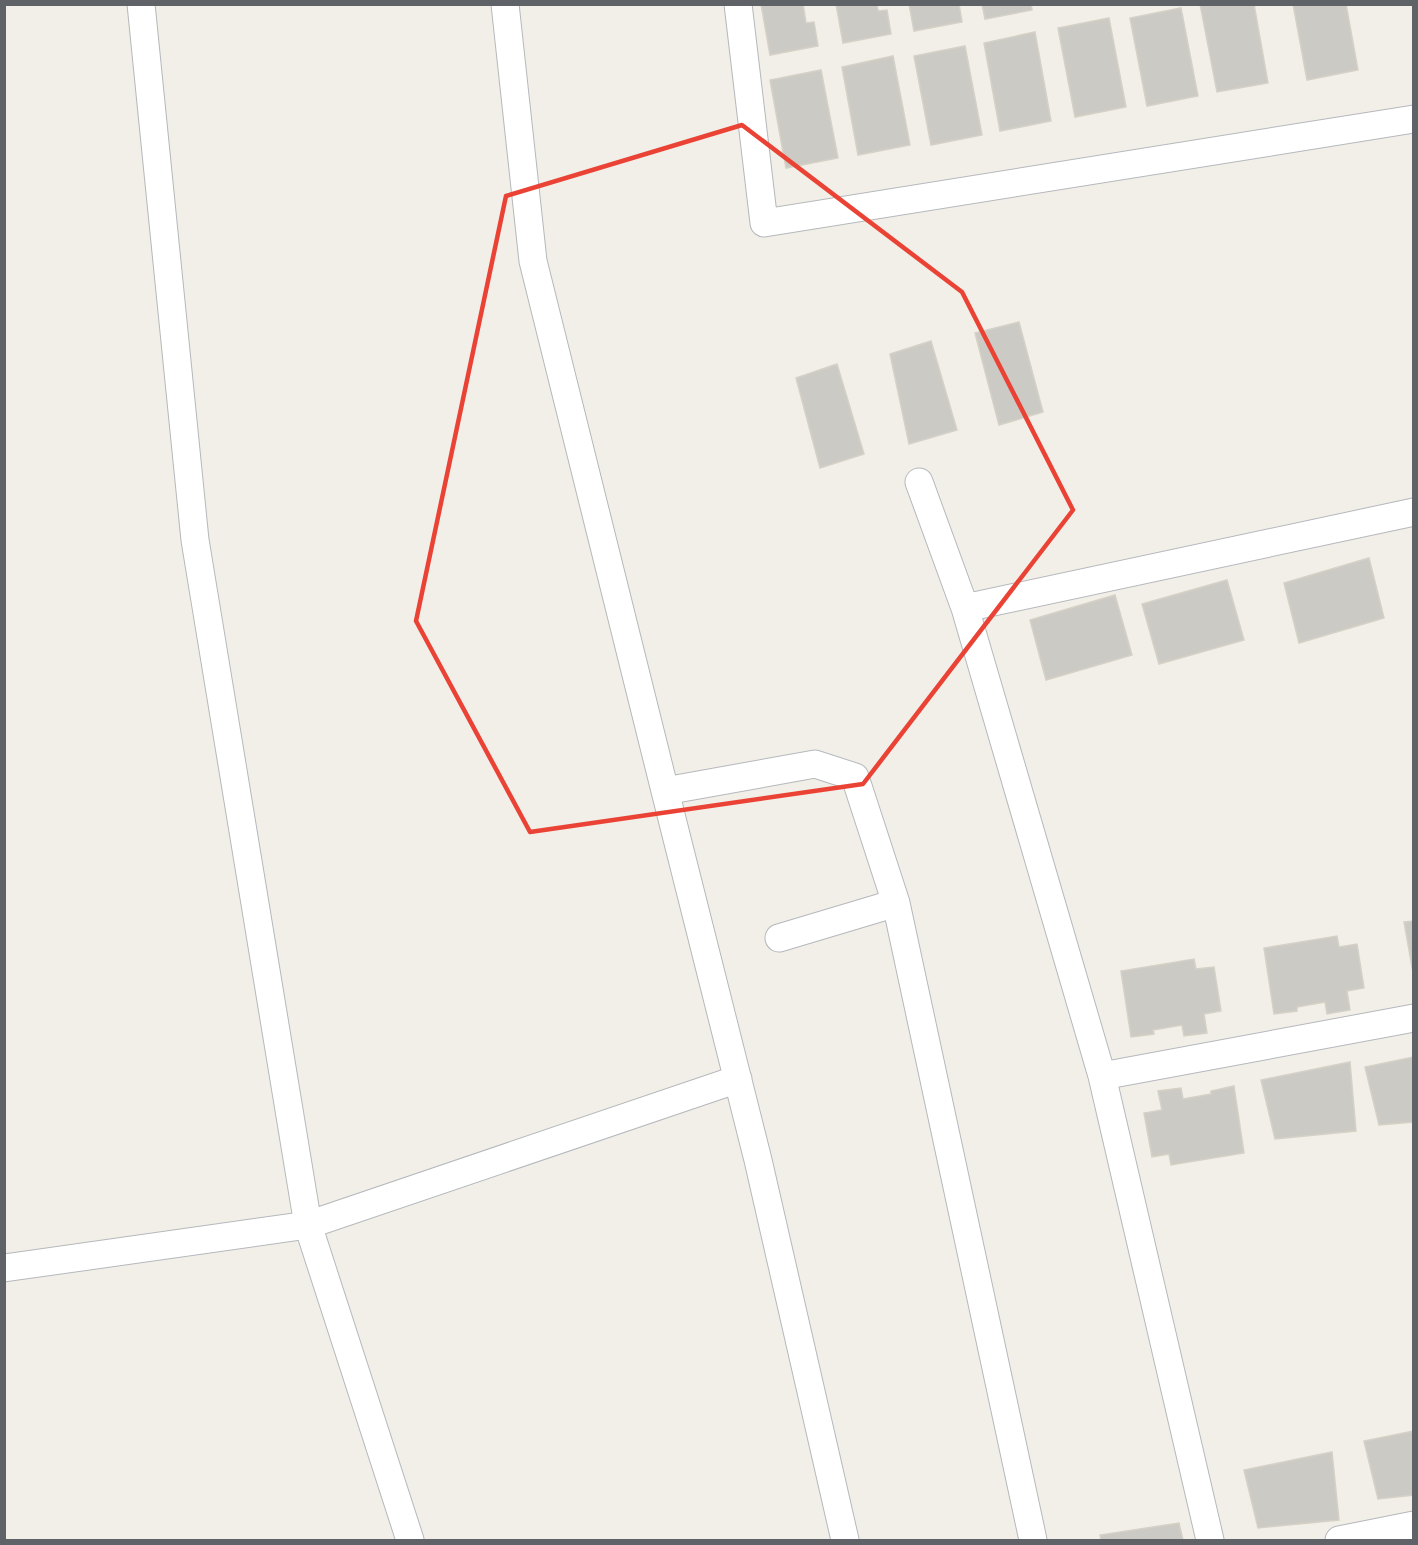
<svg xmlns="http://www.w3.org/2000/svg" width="1418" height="1545" font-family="'Varela Round',sans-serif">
<rect width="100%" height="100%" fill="#f1efe8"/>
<path fill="#cccac5" stroke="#d6d1c6" stroke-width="1.5" d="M 761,4 L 803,4 L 806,23 L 814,22 L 818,46 L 770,55 Z
M 836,4 L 877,4 L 878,11 L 887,10 L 891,34 L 843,43 Z
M 909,4 L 959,4 L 962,22 L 914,31 Z
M 982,4 L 1031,4 L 1032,10 L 985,19 Z
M 1200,4 L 1254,4 L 1268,83 L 1217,92 Z
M 1293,4 L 1346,4 L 1358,70 L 1307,80 Z
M 1181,8 L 1198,96 L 1147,106 L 1130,18 Z
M 1109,18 L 1126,107 L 1075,117 L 1058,28 Z
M 1035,32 L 1051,121 L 1000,131 L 984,43 Z
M 965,46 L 982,135 L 931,145 L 914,56 Z
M 893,56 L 910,145 L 858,155 L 842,67 Z
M 821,70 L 838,158 L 786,168 L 770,80 Z
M 1019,322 L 1043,412 L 999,425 L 975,333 Z
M 931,341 L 957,430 L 909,444 L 890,354 Z
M 837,364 L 864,454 L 820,468 L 796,378 Z
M 1369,558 L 1384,618 L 1299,643 L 1284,583 Z
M 1227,580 L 1244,640 L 1159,664 L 1142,604 Z
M 1115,595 L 1132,655 L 1046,680 L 1030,620 Z
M 1414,921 L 1414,978 L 1404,922 Z
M 1337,936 L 1339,947 L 1357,944 L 1364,988 L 1347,991 L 1350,1010 L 1327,1014 L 1325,1002 L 1297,1007 L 1297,1011 L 1274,1014 L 1264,948 Z
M 1194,959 L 1196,969 L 1214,967 L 1221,1011 L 1204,1014 L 1207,1033 L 1184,1036 L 1182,1025 L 1153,1030 L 1154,1034 L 1131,1037 L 1121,971 Z
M 1414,1057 L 1414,1122 L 1379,1125 L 1365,1067 Z
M 1350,1062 L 1356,1131 L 1275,1139 L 1261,1080 Z
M 1234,1086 L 1244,1153 L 1171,1165 L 1169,1154 L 1152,1157 L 1144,1113 L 1162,1110 L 1158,1091 L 1181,1088 L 1183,1099 L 1211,1094 L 1211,1091 Z
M 1414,1431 L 1414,1495 L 1378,1499 L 1364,1441 Z
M 1332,1452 L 1339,1520 L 1258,1528 L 1244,1470 Z
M 1179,1523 L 1183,1540 L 1101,1540 L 1100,1535 Z"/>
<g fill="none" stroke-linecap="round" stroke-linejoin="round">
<g stroke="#b5b8bc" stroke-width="29">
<path id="minor" d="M 141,4 L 195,540 L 308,1225 L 410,1540
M 505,4 L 533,261 L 665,791 L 758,1160 L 845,1540
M 738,4 L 764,223 L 1414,119
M 919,482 L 965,608 L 1102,1076 L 1210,1540
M 965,608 L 1414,512
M 665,791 L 815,764 L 855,777 L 896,903 L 1033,1540
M 779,938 L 896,903
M 1102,1076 L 1414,1018
M 4,1268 L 308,1225 L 738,1079
M 1339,1540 L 1414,1525"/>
</g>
<use href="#minor" stroke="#fff" stroke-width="27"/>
</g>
<path fill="none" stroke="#ea4335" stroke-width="4.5" stroke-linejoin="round" d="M 742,125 L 962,292 L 1073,510 L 863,784 L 530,832 L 416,621 L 506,196 Z"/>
<rect width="1418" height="1545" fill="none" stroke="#5f6368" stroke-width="12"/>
</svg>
